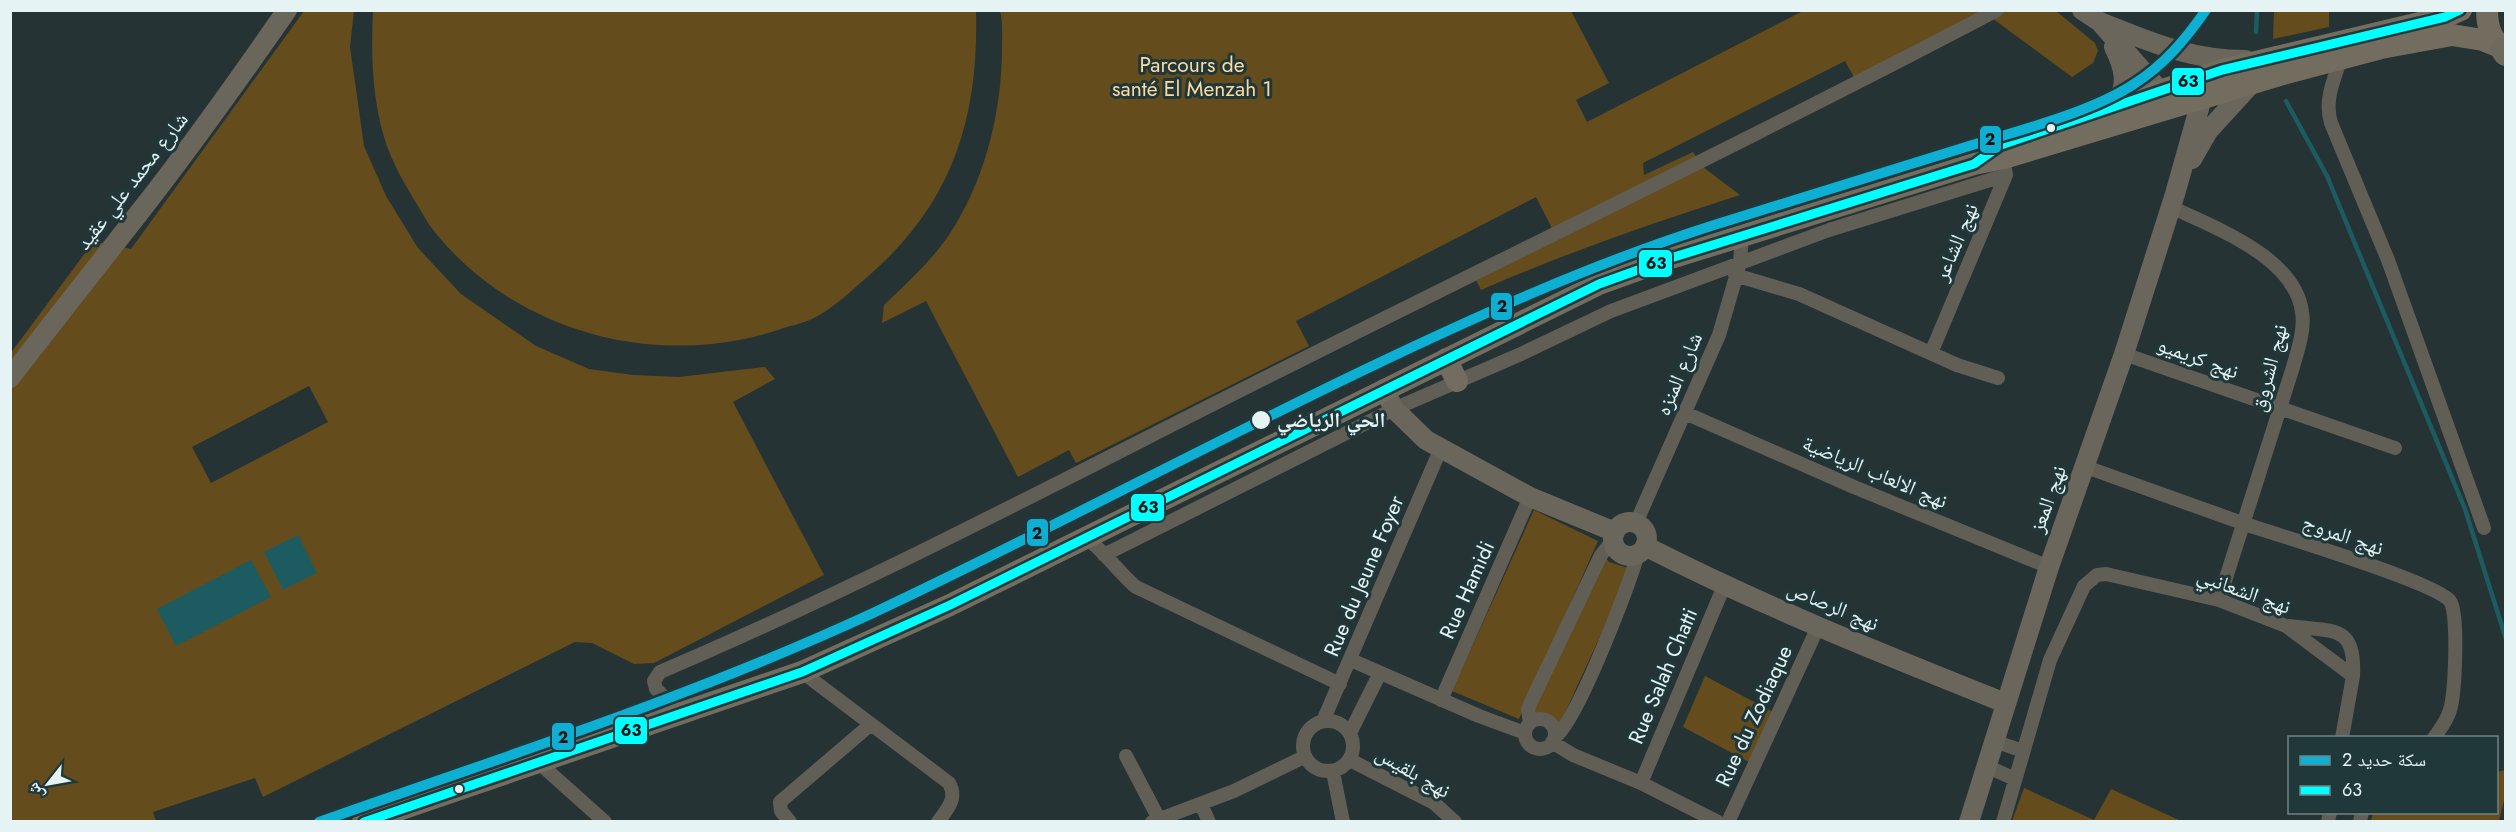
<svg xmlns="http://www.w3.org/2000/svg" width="2516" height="832" font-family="Jost,'Noto Naskh Arabic',sans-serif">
<rect width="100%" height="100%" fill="#263334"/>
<path fill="#644c1d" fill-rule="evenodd" d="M 304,11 L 354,11 L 350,47 L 364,146 L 386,196 L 418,248 L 461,294 L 536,346 L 589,369 L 633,375 L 679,377 L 765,367 L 775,379 L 733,402 L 824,575 L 654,663 L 634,664 L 592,643 L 575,642 L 263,797 L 255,778 L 153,812 L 156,821 L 11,821 L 10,354 L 94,241 L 131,249 ZM 309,386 L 328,422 L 211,483 L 192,447 Z
M 373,11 L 976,11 C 979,121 951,206 865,279 C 849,293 831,310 812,319 C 801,324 789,326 778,330 C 658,369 520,334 438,236 C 430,227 424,216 418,206 C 405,185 391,161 384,137 C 372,96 371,54 373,11 Z
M 1000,11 L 1571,11 L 1609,83 L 1576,100 L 1587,122 L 1803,11 L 2056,11 L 2095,43 L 2098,51 L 2093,63 L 2072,77 L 1992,18 L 1860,88 L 1845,61 L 1643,163 L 1644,175 L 1693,152 L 1703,167 L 1740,195 C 1652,223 1566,253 1481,290 L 1476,280 L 1557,238 L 1536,197 L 1296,321 L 1309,346 L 1076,463 L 1069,450 L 1018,477 L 926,301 L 882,323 L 884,305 C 909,281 936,257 954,227 C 987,174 1002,108 1002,47 C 1002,35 1003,22 1000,11 Z
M 2274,11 L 2329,11 L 2329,27 L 2273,39 Z
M 1534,510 L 1598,541 L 1519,719 L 1452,691 Z
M 1603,554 L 1609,562 L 1631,569 L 1557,730 C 1552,718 1545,715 1532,716 Z
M 1705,676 L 1773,712 L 1749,762 L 1683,727 Z
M 2505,770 L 2505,796 L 2499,821 L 2371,821 L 2373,813 L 2496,812 L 2497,772 Z
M 2024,788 L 2094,820 L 2111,789 L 2181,821 L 2012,821 Z"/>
<path fill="#1c5b60" d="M 298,535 L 317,573 L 283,590 L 264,552 Z
M 251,560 L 271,597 L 176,646 L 157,609 Z"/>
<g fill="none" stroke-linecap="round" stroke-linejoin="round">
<path stroke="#1c5b60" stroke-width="4.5" d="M 2256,32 L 2257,10
M 2286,101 L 2327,176 L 2465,509 L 2506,639"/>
<path stroke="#615e55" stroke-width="14" d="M 2341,58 C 2334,80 2324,100 2331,123 L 2388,260 L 2484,528
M 2171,207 C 2215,228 2295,257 2302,312 C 2305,330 2298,349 2293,367 L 2219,600
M 1735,275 L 1799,294 L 1957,365 L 1998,378
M 1931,353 L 2006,175 L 2001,145
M 2124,354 L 2395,448
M 1685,413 L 1854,487 L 2049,567
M 2086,467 C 2139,486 2192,505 2245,524 C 2278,535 2435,582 2450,601 C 2459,614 2455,693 2450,710 C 2447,721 2440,729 2434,738
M 1636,523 L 1719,335 L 1740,263 L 1742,236
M 1085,538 C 1098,544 1121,575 1136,587 L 1340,684
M 1104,555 L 1394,409 L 1521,354 L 1611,311 L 1829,230 L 2006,175
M 2289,626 C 2332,632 2356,623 2353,676
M 1351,660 L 1479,716 L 1525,733
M 802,672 L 949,783 C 958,799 947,809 938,822
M 1441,700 L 1530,497
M 681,714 L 656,689 L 654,681 L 660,672 C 874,581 1079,471 1287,367 C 1524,248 1763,133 1997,10
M1525 734a15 15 0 1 1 30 0a15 15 0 1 1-30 0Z
M1303 746a25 25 0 1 1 50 0a25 25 0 1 1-50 0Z
M 1323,721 L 1441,448
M 1530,723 L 1528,710 L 1530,704 L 1601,555 L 1613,540
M 1350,733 L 1380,673
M 1555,737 C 1578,720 1628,587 1638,554
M 1994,741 L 2023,751
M 1552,742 L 1573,755 L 1641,783 L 1718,822
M 1126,756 L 1159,819
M 1350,760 L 1434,803 L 1455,822
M 538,762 L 605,822
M 1986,766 L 2015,779
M 1333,772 L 1343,822
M 1641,783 L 1724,586
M 1201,804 L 1209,822
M 790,822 L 781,811 L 780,802 L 870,725
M 1152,822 L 1234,791 L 1304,757
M 1728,822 L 1818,627
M 2003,822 L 2050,660 L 2084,586 L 2097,575 L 2106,574 L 2219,600 L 2286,626 L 2353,676 L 2342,738
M 2328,822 L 2330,812
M 2360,822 L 2362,812"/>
<path stroke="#6b665b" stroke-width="20" d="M 2082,10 L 2100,22 L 2168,100
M 2100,22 C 2150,42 2190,60 2246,60
M 2114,47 C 2125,69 2128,84 2116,106
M 2192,159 L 2208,131 L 2251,84
M 10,378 C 53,322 96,268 139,213 C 191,147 239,79 287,10
M 1384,389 L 1394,409 L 1426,440 L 1530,497 L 1615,532
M1613 539a17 17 0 1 1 34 0a17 17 0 1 1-34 0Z
M 1645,546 C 1762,606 1883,654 2005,703
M 1969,822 L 2049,567 L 2124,354 L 2175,194 L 2202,98 L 2207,88"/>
<path stroke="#736d60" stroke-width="22" d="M 2487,10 C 2487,27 2491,38 2503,49
M 2054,127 L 2222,70 L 2445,17 L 2461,10
M 1446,359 L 1457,381
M 363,822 L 802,672 L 950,605 L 1599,284 L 1674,257 L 1974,164 L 2004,158 L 2283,74 L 2381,48 L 2452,35 L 2483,40 L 2500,47"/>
<path stroke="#6d6a5e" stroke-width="26" d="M 2504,50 L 2506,53"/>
<g stroke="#20383a" stroke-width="14">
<path id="bus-1" d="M 364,822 L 802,672 L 950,605 L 1599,284 L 1674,257 L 1974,164 L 2001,145 L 2222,70 L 2445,17 L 2460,10"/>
</g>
<use href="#bus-1" stroke="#0ff" stroke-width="9"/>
<g stroke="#20383a" stroke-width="15">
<path id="rail-1" d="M 319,822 C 506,756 694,696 873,613 C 1039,535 1201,448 1366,369 C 1479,315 1592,264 1711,226 C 1797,200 1883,173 1969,146 C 2020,130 2090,113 2134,84 C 2164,65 2185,40 2206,10"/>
</g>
<use href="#rail-1" stroke="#0dafd3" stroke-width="10"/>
</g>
<g fill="#e5f3f4" stroke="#20383a" stroke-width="2">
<circle cx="2051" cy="128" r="5"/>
<circle cx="1261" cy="420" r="10"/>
<circle cx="459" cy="789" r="5"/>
</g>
<g text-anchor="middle" stroke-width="6" stroke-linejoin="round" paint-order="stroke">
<g font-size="21" fill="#fedaa0" stroke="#20383a">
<text x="1192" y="72">Parcours de<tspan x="1192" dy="24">santé El Menzah 1</tspan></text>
</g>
<g font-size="21" fill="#e5f3f4" stroke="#20383a">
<text transform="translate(132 181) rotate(-52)" y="7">شارع محمد علي عقيد</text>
<text transform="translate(1956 242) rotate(-67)" y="7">نهج الشاعر</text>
<text transform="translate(2198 358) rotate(20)" y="7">نهج كريميو</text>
<text transform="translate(2269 368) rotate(-75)" y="7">نهج الشروق</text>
<text transform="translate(1679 374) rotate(-67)" y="7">شارع المنزه</text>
<text transform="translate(1875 472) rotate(23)" y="7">نهج الالعاب الرياضية</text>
<text transform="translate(2048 499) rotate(-70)" y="7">نهج المعز</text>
<text transform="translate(2343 535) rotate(19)" y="7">نهج المروج</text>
<text transform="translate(1364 576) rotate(-67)" y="7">Rue du Jeune Foyer</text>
<text transform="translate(1467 590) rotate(-66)" y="7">Rue Hamidi</text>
<text transform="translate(2244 591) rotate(20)" y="7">نهج الشعانبي</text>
<text transform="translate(1833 606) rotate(23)" y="7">نهج الرصاص</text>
<text transform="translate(1663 676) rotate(-67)" y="7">Rue Salah Chatti</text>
<text transform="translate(1754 716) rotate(-65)" y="7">Rue du Zodiaque</text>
<text transform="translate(1413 772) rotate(30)" y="7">نهج بلقيس</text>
</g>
<g font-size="21" font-weight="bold" fill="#e5f3f4" stroke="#20383a" text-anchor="start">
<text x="1277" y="427">الحي الرياضي</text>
</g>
</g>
<g stroke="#20383a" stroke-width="2">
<rect x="2171" y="67" width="34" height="29" rx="6" fill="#0ff"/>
<rect x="1979" y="125" width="23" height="29" rx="6" fill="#0dafd3"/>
<rect x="1638" y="249" width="35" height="29" rx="6" fill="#0ff"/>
<rect x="1490" y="292" width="23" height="29" rx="6" fill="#0dafd3"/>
<rect x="1130" y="493" width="35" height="29" rx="6" fill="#0ff"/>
<rect x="1026" y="518" width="23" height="29" rx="6" fill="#0dafd3"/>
<rect x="614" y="716" width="34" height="29" rx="6" fill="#0ff"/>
<rect x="551" y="722" width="24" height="29" rx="6" fill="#0dafd3"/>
</g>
<g font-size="16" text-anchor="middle" font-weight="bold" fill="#111">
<text x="2188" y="87">63</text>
<text x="1990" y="145">2</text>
<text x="1656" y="269">63</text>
<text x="1502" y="312">2</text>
<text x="1148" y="513">63</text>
<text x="1037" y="539">2</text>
<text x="631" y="736">63</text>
<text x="563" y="743">2</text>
</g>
<rect width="2516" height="832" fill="none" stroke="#e5f3f4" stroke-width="24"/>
<rect x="2288" y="736" width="210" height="78" fill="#20383a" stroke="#6f8384" stroke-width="1.5"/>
<rect x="2300" y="756" width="30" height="9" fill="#0dafd3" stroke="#6f8384" stroke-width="1.5"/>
<text x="2342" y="766" font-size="18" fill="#e5f3f4">سكة حديد 2</text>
<rect x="2300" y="786" width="30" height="9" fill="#00ffff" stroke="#6f8384" stroke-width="1.5"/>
<text x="2342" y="796" font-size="18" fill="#e5f3f4">63</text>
<g transform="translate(48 784) rotate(239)" stroke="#20383a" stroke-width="4.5" paint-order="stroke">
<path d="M0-4.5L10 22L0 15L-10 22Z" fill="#e5f3f4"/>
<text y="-9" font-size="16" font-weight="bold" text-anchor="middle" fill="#e5f3f4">ش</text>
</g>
</svg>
